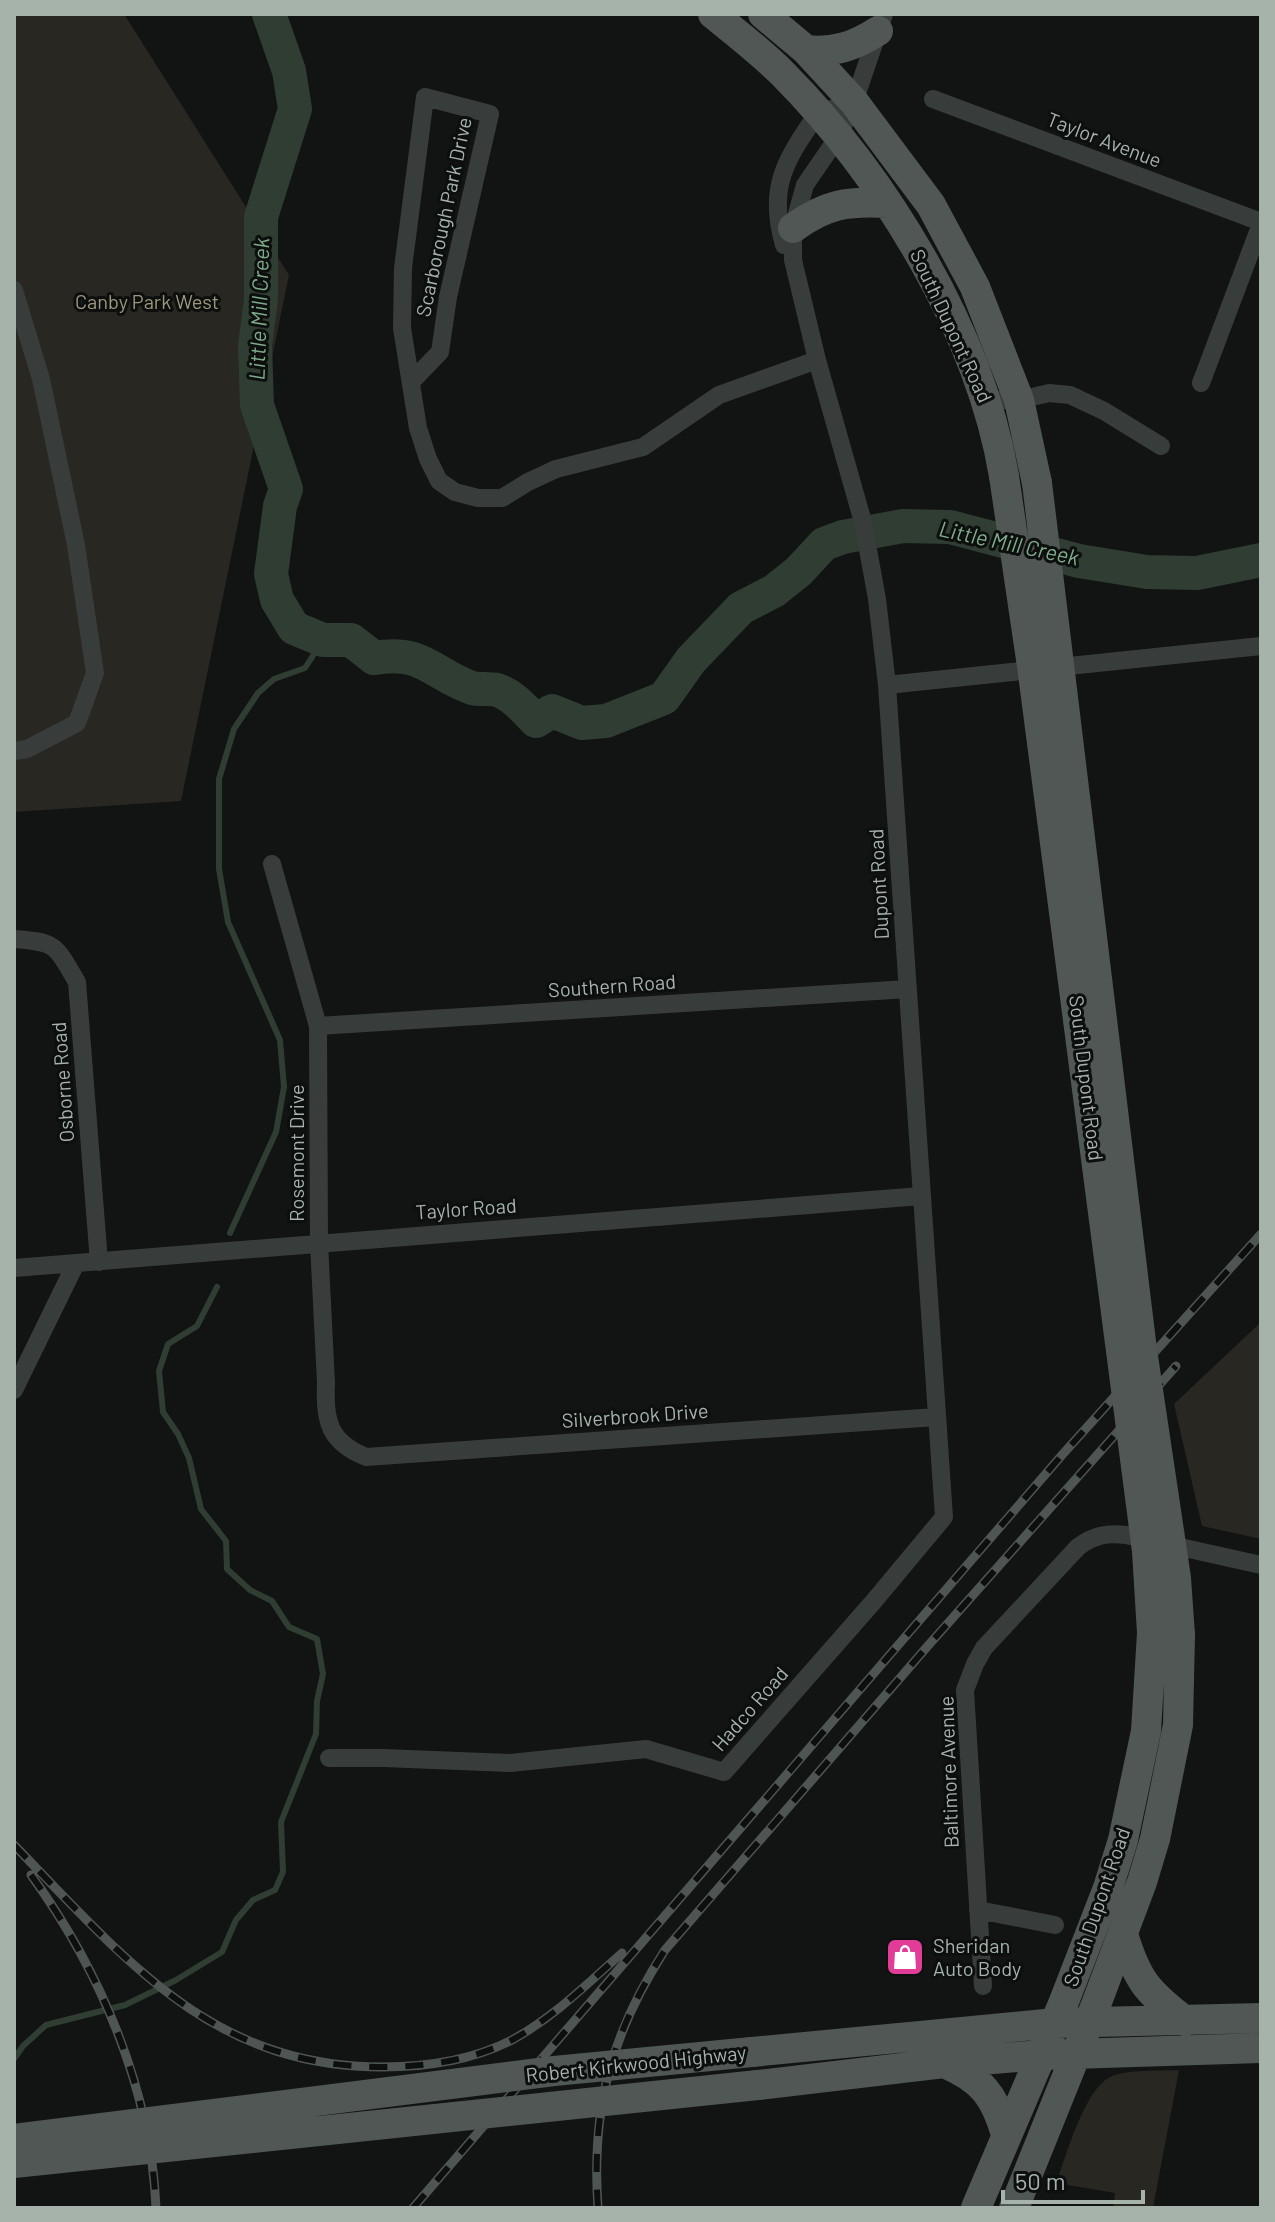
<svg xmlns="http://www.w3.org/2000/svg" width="1275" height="2222" font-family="Barlow,sans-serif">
<rect width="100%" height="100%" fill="#121313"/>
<path fill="#282721" d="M 14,14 L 124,14 L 289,275 L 181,801 L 14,812 Z
M 1261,1322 L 1261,1539 L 1202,1526 L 1174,1404 Z
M 1179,2070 L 1153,2208 L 1113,2208 L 1115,2193 L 1056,2183 C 1066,2156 1084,2090 1110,2077 C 1126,2069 1161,2071 1179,2070 Z"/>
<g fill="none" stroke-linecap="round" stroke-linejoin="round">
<path stroke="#2f3d32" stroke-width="6" d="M 230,1233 L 276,1132 L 284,1087 L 280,1040 L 228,922 L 219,869 L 219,779 L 234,729 L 258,693 L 274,679 L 305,668 L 323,640
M 14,2059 L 23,2046 L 46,2025 L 125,2005 L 176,1980 L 222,1952 L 236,1920 L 253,1900 L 275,1890 L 283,1872 L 281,1822 L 316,1734 L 317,1701 L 323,1674 L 317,1639 L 289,1627 L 272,1601 L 250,1590 L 227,1569 L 226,1541 L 201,1509 L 189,1458 L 178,1434 L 163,1412 L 159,1371 L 168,1344 L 197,1326 L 217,1287"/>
<path stroke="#2f3d32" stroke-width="34" d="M 269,14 L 289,71 L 295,109 L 261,217 L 261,300 L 255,345 L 257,405 L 286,489 L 280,506 L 271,574 L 277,600 L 294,628 L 323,640 L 351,640 L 374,658 C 423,649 432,674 472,688 C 480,690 489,688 497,690 C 513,695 525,710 536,721 L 552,711 L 582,723 L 606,721 L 664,698 L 691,660 L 741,608 L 774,591 L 799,571 L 824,544 L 843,537 L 903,526 L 950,527 L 1079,561 L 1147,572 L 1197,573 L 1261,560"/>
<path stroke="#383d3b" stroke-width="18" d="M 933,99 L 1261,222
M 784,245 C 767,187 786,159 818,113 L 854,102
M 14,290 L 41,379 L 76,545 L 95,673 L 77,723 L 27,749 L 14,751
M 411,382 L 440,352 L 448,297 L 490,114 L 425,97 L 403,268 L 402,328 L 418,428 L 428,459 L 439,481 L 455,492 L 478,498 L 502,498 L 528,482 L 556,469 L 643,447 L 719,395 L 817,360
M 1201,383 L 1261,224
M 987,400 L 1019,400 L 1049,393 L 1070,395 L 1104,411 L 1161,446
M 887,685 L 1261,646
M 272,864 L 318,1026 L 319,1243 L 326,1383 C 324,1421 329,1442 366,1457 L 936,1417
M 14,939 C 57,942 55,945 77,982 L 99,1262
M 318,1026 L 908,989
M 14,1268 L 921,1196
M 14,1390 L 76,1263
M 329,1758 L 383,1758 L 510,1763 L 646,1749 L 724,1772 L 874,1601 L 944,1517 L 887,685 L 877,599 L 863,522 L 817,360 L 793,260 L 793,228 L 805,185 L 838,137 L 854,102 L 884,14
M 978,1910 L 1055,1925
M 983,1986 L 965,1690 L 975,1664 L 984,1648 L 1078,1547 C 1094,1535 1106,1533 1126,1535 L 1261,1565"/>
<path stroke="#505754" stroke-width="30" d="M 713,14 C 736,33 761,52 783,74 C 885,177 980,332 1004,476
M 763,14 L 806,50 L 854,102 L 931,205 L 975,287 L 1019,400 L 1037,483
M 806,50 C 834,53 855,46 878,31
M 793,228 C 826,204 847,201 887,203
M 1123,1934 C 1137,1980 1147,1992 1185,2021
M 752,2052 L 1055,2023 L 1261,2018
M 944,2063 C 982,2079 995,2096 1006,2135
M 758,2085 L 944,2063 L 1041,2055 L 1261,2048
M 976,2208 L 1063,2004 L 1108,1888 L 1123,1840 L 1146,1731 L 1152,1633
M 1014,2208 L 1097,2002 L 1142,1882 L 1155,1839 L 1178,1725 L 1180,1635"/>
<g stroke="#4f5552" stroke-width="9">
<path id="rail" d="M 14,1845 C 124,1958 211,2067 382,2067 C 426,2067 473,2060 512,2040 C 554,2017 587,1984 622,1953
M 31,1875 C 100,1970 151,2089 156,2208
M 413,2208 L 1062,1455 L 1261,1234
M 598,2208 C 591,2108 611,2034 665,1950 L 926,1648 L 1176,1366"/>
</g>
<use href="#rail" stroke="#0d0e0e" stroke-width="6" stroke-dasharray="18" stroke-linecap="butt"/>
<path stroke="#505754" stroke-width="30" d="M 1004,476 L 1032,666 L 1147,1551 L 1152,1633
M 1037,483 L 1142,1350 L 1176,1578 L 1180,1635
M 14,2139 L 554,2071 L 752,2052
M 14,2163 L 758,2085"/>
</g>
<defs>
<g id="shop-square" transform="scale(2)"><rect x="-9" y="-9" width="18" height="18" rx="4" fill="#e13d98" stroke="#0d0e0e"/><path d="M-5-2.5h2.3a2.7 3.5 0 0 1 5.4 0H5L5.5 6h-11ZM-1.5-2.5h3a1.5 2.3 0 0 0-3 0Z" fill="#fff"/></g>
</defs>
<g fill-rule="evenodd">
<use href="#shop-square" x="905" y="1957"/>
</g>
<g text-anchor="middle" stroke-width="6" stroke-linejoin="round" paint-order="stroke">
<g font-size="20" fill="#a5b3ab" stroke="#0d0e0e">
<text transform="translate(1104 140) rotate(21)" y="7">Taylor Avenue</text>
<text transform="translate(444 217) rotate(-78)" y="7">Scarborough Park Drive</text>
<text transform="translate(951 326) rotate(65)" y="7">South Dupont Road</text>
<text transform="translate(879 884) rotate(-93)" y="7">Dupont Road</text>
<text transform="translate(612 986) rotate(-4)" y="7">Southern Road</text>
<text transform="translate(1086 1078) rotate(83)" y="7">South Dupont Road</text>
<text transform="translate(63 1082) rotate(-94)" y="7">Osborne Road</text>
<text transform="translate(297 1153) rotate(-90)" y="7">Rosemont Drive</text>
<text transform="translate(466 1209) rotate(-4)" y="7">Taylor Road</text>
<text transform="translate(635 1416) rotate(-4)" y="7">Silverbrook Drive</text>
<text transform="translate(750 1709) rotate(-49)" y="7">Hadco Road</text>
<text transform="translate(949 1772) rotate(-92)" y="7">Baltimore Avenue</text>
<text transform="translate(1097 1907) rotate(-71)" y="7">South Dupont Road</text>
<text transform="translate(636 2064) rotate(-6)" y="7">Robert Kirkwood Highway</text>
</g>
<g font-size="20" fill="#9c977d" stroke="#0d0e0e">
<text x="147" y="309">Canby Park West</text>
</g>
<g font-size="20" fill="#a5b3ab" stroke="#0d0e0e" text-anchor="start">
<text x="933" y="1953">Sheridan<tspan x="933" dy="23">Auto Body</tspan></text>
</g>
<g font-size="22" font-style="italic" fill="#7eab89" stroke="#0d0e0e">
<text transform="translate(259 309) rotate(-88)" y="8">Little Mill Creek</text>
<text transform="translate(1009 543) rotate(12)" y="8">Little Mill Creek</text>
</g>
</g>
<rect width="1275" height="2222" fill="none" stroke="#a5b3ab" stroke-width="32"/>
<path d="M1003 2190v12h140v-12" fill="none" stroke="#a5b3ab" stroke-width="4"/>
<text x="1015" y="2190" font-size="24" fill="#a5b3ab" stroke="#0d0e0e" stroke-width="6" paint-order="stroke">50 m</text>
</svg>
